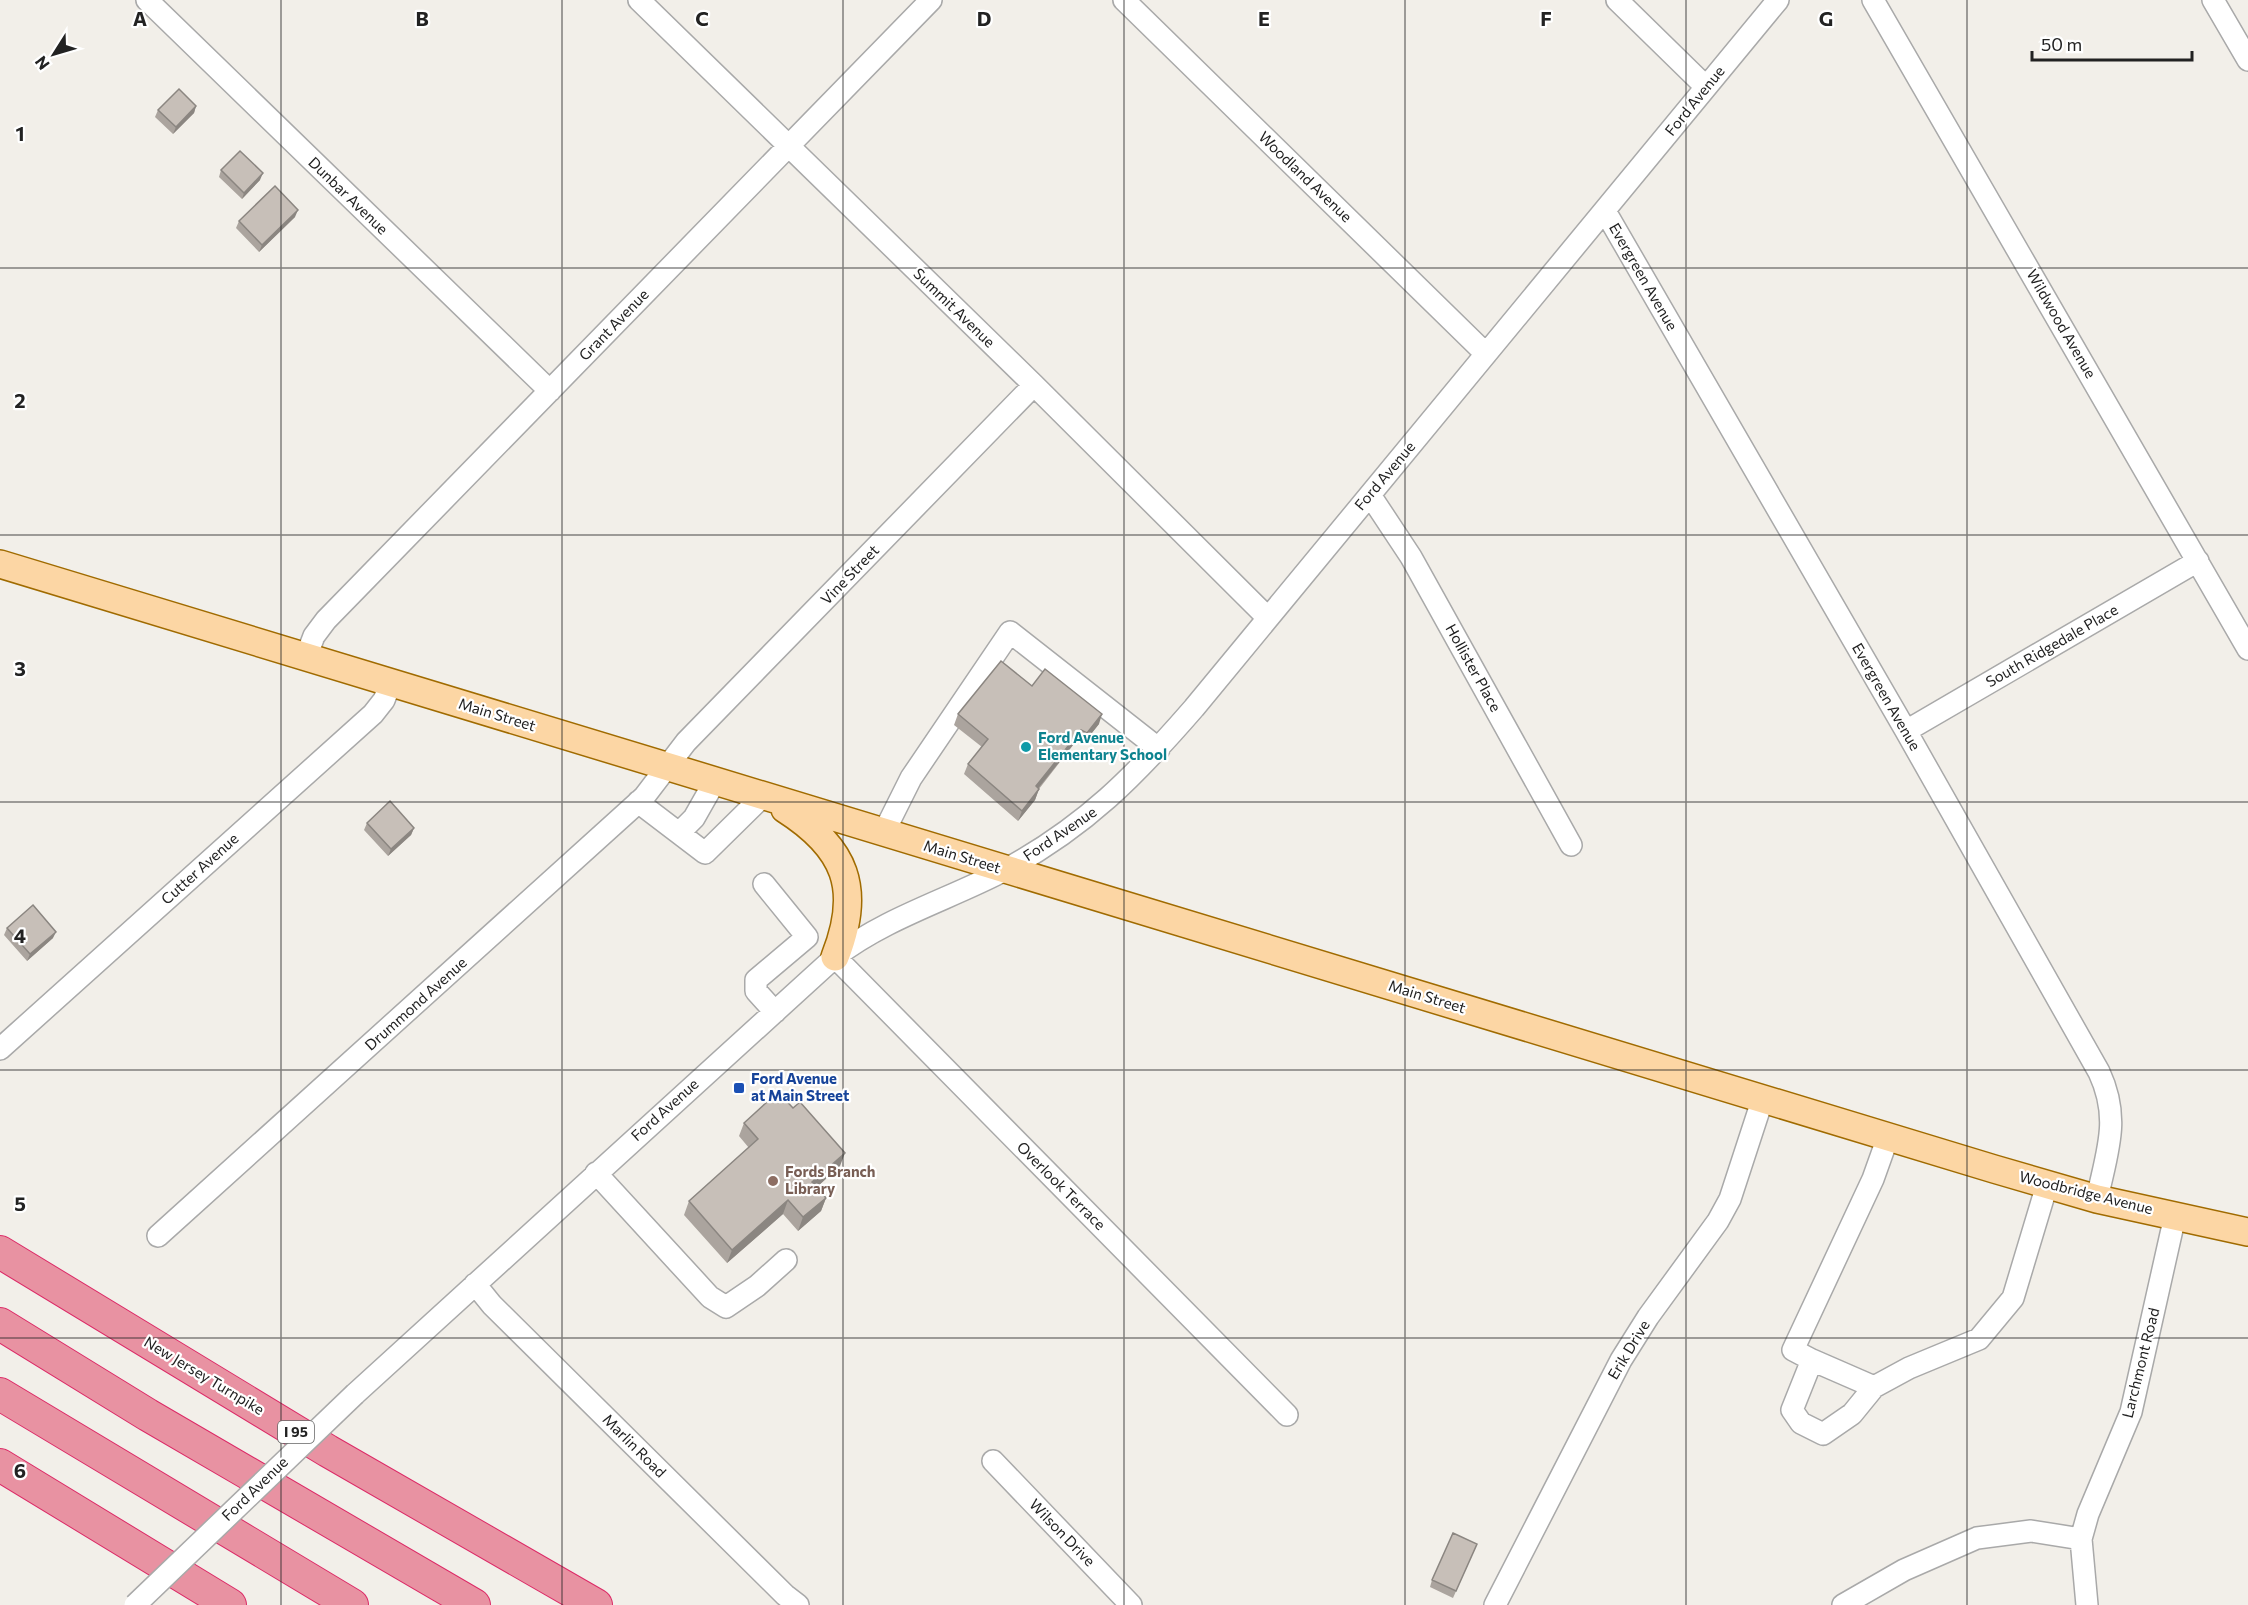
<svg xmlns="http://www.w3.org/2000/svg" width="2248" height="1605" font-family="Commissioner,sans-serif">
<rect width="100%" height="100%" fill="#f2efe9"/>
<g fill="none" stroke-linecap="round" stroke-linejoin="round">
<g stroke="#a9a9a9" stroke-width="24">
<path id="minor" d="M 147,0 L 550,391
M 639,0 L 1034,385 L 1268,618
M 1124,0 L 1486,354
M 1617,0 L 1706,87
M 1873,0 L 2248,649
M 2213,0 L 2248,60
M 1605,211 L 1906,731 L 2099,1072 C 2121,1119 2107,1151 2097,1199
M 1370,495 L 1411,557 L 1571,845
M 306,657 L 314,636 L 326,620 L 931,0
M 1906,731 L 2198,561
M 638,802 L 705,853 L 764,795
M 884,832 L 911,778 L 1010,632 L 1159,749
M 679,833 L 694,818 L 715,781
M 764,884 L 807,937 L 756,980 L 756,991 L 775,1012
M 835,957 L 1287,1415
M 0,1049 L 373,714 L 384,700 L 391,682
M 1888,1137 L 1873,1179 L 1793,1350 L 1812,1360 L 1792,1410 L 1801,1423 L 1823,1434 L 1852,1414 L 1874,1387 L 1909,1368 L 1979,1339 L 2013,1298 L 2047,1185
M 596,1173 L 710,1297 L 726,1307 L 757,1286 L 786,1260
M 158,1236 L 644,797 L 686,742 L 1034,385
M 475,1284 L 492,1305 L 785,1595 L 798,1605
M 1812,1360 L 1874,1387
M 355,1394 L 835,957 C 885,918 950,899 1005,870 C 1086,826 1135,776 1194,708 L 1778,0
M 993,1461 L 1131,1605
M 1495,1605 L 1621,1360 L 1648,1317 L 1718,1221 L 1730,1199 L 1763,1098
M 1843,1605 L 1904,1570 L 1977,1538 L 2031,1531 L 2081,1539
M 2087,1605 L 2081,1539 L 2088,1514 L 2131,1412 L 2175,1216"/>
</g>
<g stroke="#a06b00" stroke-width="30">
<path id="major" d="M 0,564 L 1994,1169 L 2097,1199 L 2248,1232
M 785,809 C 846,848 862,889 835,957"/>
</g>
<g stroke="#dc2a67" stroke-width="34">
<path id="highway" d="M 0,1252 L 328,1451 L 596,1605
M 0,1324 L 148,1415 L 474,1605
M 0,1394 L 352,1605
M 0,1465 L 230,1605"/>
</g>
<use href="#minor" stroke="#fff" stroke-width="21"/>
<use href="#major" stroke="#fcd6a4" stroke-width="27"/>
<use href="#highway" stroke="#e892a2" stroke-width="32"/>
<g stroke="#a9a9a9" stroke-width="24" stroke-linecap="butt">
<path id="minor-bridge" d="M 135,1605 L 355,1394"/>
</g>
<use href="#minor-bridge" stroke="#fff" stroke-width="21"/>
</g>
<path fill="#aba49e" d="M 196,106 L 194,113 L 173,134 L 155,117 L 158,110 Z
M 221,170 L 260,180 L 242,199 L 219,177 Z
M 295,217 L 259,252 L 236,228 L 239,221 Z
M 958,714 L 1099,724 L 1083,744 L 1077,740 L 1039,789 L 1035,800 L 1018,821 L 964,774 L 968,764 L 982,747 L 954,725 Z
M 367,823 L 414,828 L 411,835 L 388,856 L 364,830 Z
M 7,928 L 53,938 L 27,961 L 4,935 Z
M 744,1123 L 840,1166 L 817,1187 L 826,1198 L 821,1211 L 798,1231 L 783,1214 L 727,1263 L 684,1215 L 689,1201 L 749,1148 L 739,1136 Z
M 1477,1544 L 1453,1598 L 1430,1587 L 1432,1580 Z"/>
<path fill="#8b8681" d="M 196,106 L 194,113 L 173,134 L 176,127 Z
M 263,173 L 260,180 L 242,199 L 244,193 Z
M 298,210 L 295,217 L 259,252 L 262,245 Z
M 1102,714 L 1099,724 L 1083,744 L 1087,733 Z
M 1081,730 L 1077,740 L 1032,796 L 1036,786 Z
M 1039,789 L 1035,800 L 1018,821 L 1022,811 Z
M 414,828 L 411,835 L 388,856 L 391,849 Z
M 56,932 L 53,938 L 27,961 L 30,954 Z
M 845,1153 L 840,1166 L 807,1196 L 812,1182 Z
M 826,1198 L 821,1211 L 798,1231 L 803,1217 Z
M 788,1200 L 783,1214 L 727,1263 L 732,1250 Z"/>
<path fill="#c7bfb8" stroke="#8b8681" stroke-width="1.5" d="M 179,89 L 196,106 L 176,127 L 158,110 Z
M 240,151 L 263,173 L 244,193 L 221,170 Z
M 275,186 L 298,210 L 262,245 L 239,221 Z
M 1001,661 L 1032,686 L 1045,669 L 1102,714 L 1087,733 L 1081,730 L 1036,786 L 1039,789 L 1022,811 L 968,764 L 988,739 L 958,714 Z
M 390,801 L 414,828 L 391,849 L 367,823 Z
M 33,905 L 56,932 L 30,954 L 7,928 Z
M 778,1092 L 793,1108 L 800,1102 L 845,1153 L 812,1182 L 826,1198 L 803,1217 L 788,1200 L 732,1250 L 689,1201 L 758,1139 L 744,1123 Z
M 1453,1533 L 1477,1544 L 1456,1591 L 1432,1580 Z"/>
<path fill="none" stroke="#222" stroke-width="1.5" stroke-opacity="0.55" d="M 281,0 L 281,1605M 562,0 L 562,1605M 843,0 L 843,1605M 1124,0 L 1124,1605M 1405,0 L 1405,1605M 1686,0 L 1686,1605M 1967,0 L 1967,1605M 0,268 L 2248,268M 0,535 L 2248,535M 0,802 L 2248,802M 0,1070 L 2248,1070M 0,1338 L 2248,1338"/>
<circle fill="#0f9aa8" stroke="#fff" stroke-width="2" cx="1026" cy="747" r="6"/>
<rect fill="#1a4fb4" stroke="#fff" stroke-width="2" x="733" y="1082" width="12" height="12" rx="3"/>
<circle fill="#8d6e63" stroke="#fff" stroke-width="2" cx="773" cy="1181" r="6"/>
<g text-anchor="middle" stroke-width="4.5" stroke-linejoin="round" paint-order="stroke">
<rect fill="#fff" stroke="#646464" stroke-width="1.5" x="278" y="1421" width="36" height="22" rx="4.5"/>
<g font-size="14" font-weight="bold" fill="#222">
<text x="296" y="1437">I 95</text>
</g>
<g font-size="15" fill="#222" stroke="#fff">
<text transform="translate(1695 101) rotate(-51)" y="5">Ford Avenue</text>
<text transform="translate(1305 177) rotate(44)" y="5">Woodland Avenue</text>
<text transform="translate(348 196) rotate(44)" y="5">Dunbar Avenue</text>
<text transform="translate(1643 277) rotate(60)" y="5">Evergreen Avenue</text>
<text transform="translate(954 308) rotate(44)" y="5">Summit Avenue</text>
<text transform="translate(2061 324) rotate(60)" y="5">Wildwood Avenue</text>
<text transform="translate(614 325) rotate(-46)" y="5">Grant Avenue</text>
<text transform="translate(1385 476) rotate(-50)" y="5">Ford Avenue</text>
<text transform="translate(850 575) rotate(-46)" y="5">Vine Street</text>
<text transform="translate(2052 646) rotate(-30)" y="5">South Ridgedale Place</text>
<text transform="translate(1473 668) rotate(61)" y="5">Hollister Place</text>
<text transform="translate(1886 697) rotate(60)" y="5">Evergreen Avenue</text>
<text transform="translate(497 715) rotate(17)" y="5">Main Street</text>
<text transform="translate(1060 834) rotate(-34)" y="5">Ford Avenue</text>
<text transform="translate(962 857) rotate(17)" y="5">Main Street</text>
<text transform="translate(200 869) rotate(-42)" y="5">Cutter Avenue</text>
<text transform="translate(1427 997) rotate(17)" y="5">Main Street</text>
<text transform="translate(416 1004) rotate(-42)" y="5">Drummond Avenue</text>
<text transform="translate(665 1110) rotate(-42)" y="5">Ford Avenue</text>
<text transform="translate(1061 1186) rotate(45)" y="5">Overlook Terrace</text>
<text transform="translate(2086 1193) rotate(14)" y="5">Woodbridge Avenue</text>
<text transform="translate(1629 1350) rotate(-59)" y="5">Erik Drive</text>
<text transform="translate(2141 1363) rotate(-76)" y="5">Larchmont Road</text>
<text transform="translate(204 1376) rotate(31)" y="5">New Jersey Turnpike</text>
<text transform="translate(634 1446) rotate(45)" y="5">Marlin Road</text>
<text transform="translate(255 1489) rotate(-44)" y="5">Ford Avenue</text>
<text transform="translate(1062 1533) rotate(46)" y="5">Wilson Drive</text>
</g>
<g font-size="15" font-weight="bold" fill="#0d838f" stroke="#fff" text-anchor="start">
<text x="1038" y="743">Ford Avenue<tspan x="1038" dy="17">Elementary School</tspan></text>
</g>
<g font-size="15" font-weight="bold" fill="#164399" stroke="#fff" text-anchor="start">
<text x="751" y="1084">Ford Avenue<tspan x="751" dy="17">at Main Street</tspan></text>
</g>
<g font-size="15" font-weight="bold" fill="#785e54" stroke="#fff" text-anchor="start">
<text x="785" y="1177">Fords Branch<tspan x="785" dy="17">Library</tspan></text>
</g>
</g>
<g font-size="20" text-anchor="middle" font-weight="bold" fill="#222" stroke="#fff" stroke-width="4.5" stroke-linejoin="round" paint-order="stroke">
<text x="140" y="26">A</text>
<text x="422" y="26">B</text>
<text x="702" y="26">C</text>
<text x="984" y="26">D</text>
<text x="1264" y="26">E</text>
<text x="1546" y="26">F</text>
<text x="1826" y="26">G</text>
<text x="20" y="141">1</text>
<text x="20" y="408">2</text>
<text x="20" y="676">3</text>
<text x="20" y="943">4</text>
<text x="20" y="1211">5</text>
<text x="20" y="1478">6</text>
</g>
<g transform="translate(54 54) rotate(233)" stroke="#ffffff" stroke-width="4.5" paint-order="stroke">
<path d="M0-4.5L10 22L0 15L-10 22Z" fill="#222222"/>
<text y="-9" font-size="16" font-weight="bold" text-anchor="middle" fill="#222222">N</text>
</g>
<path d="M2032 51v9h160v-9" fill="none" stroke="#222222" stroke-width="3"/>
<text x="2041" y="51" font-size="18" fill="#222222" stroke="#ffffff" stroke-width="4.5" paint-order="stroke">50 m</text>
</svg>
